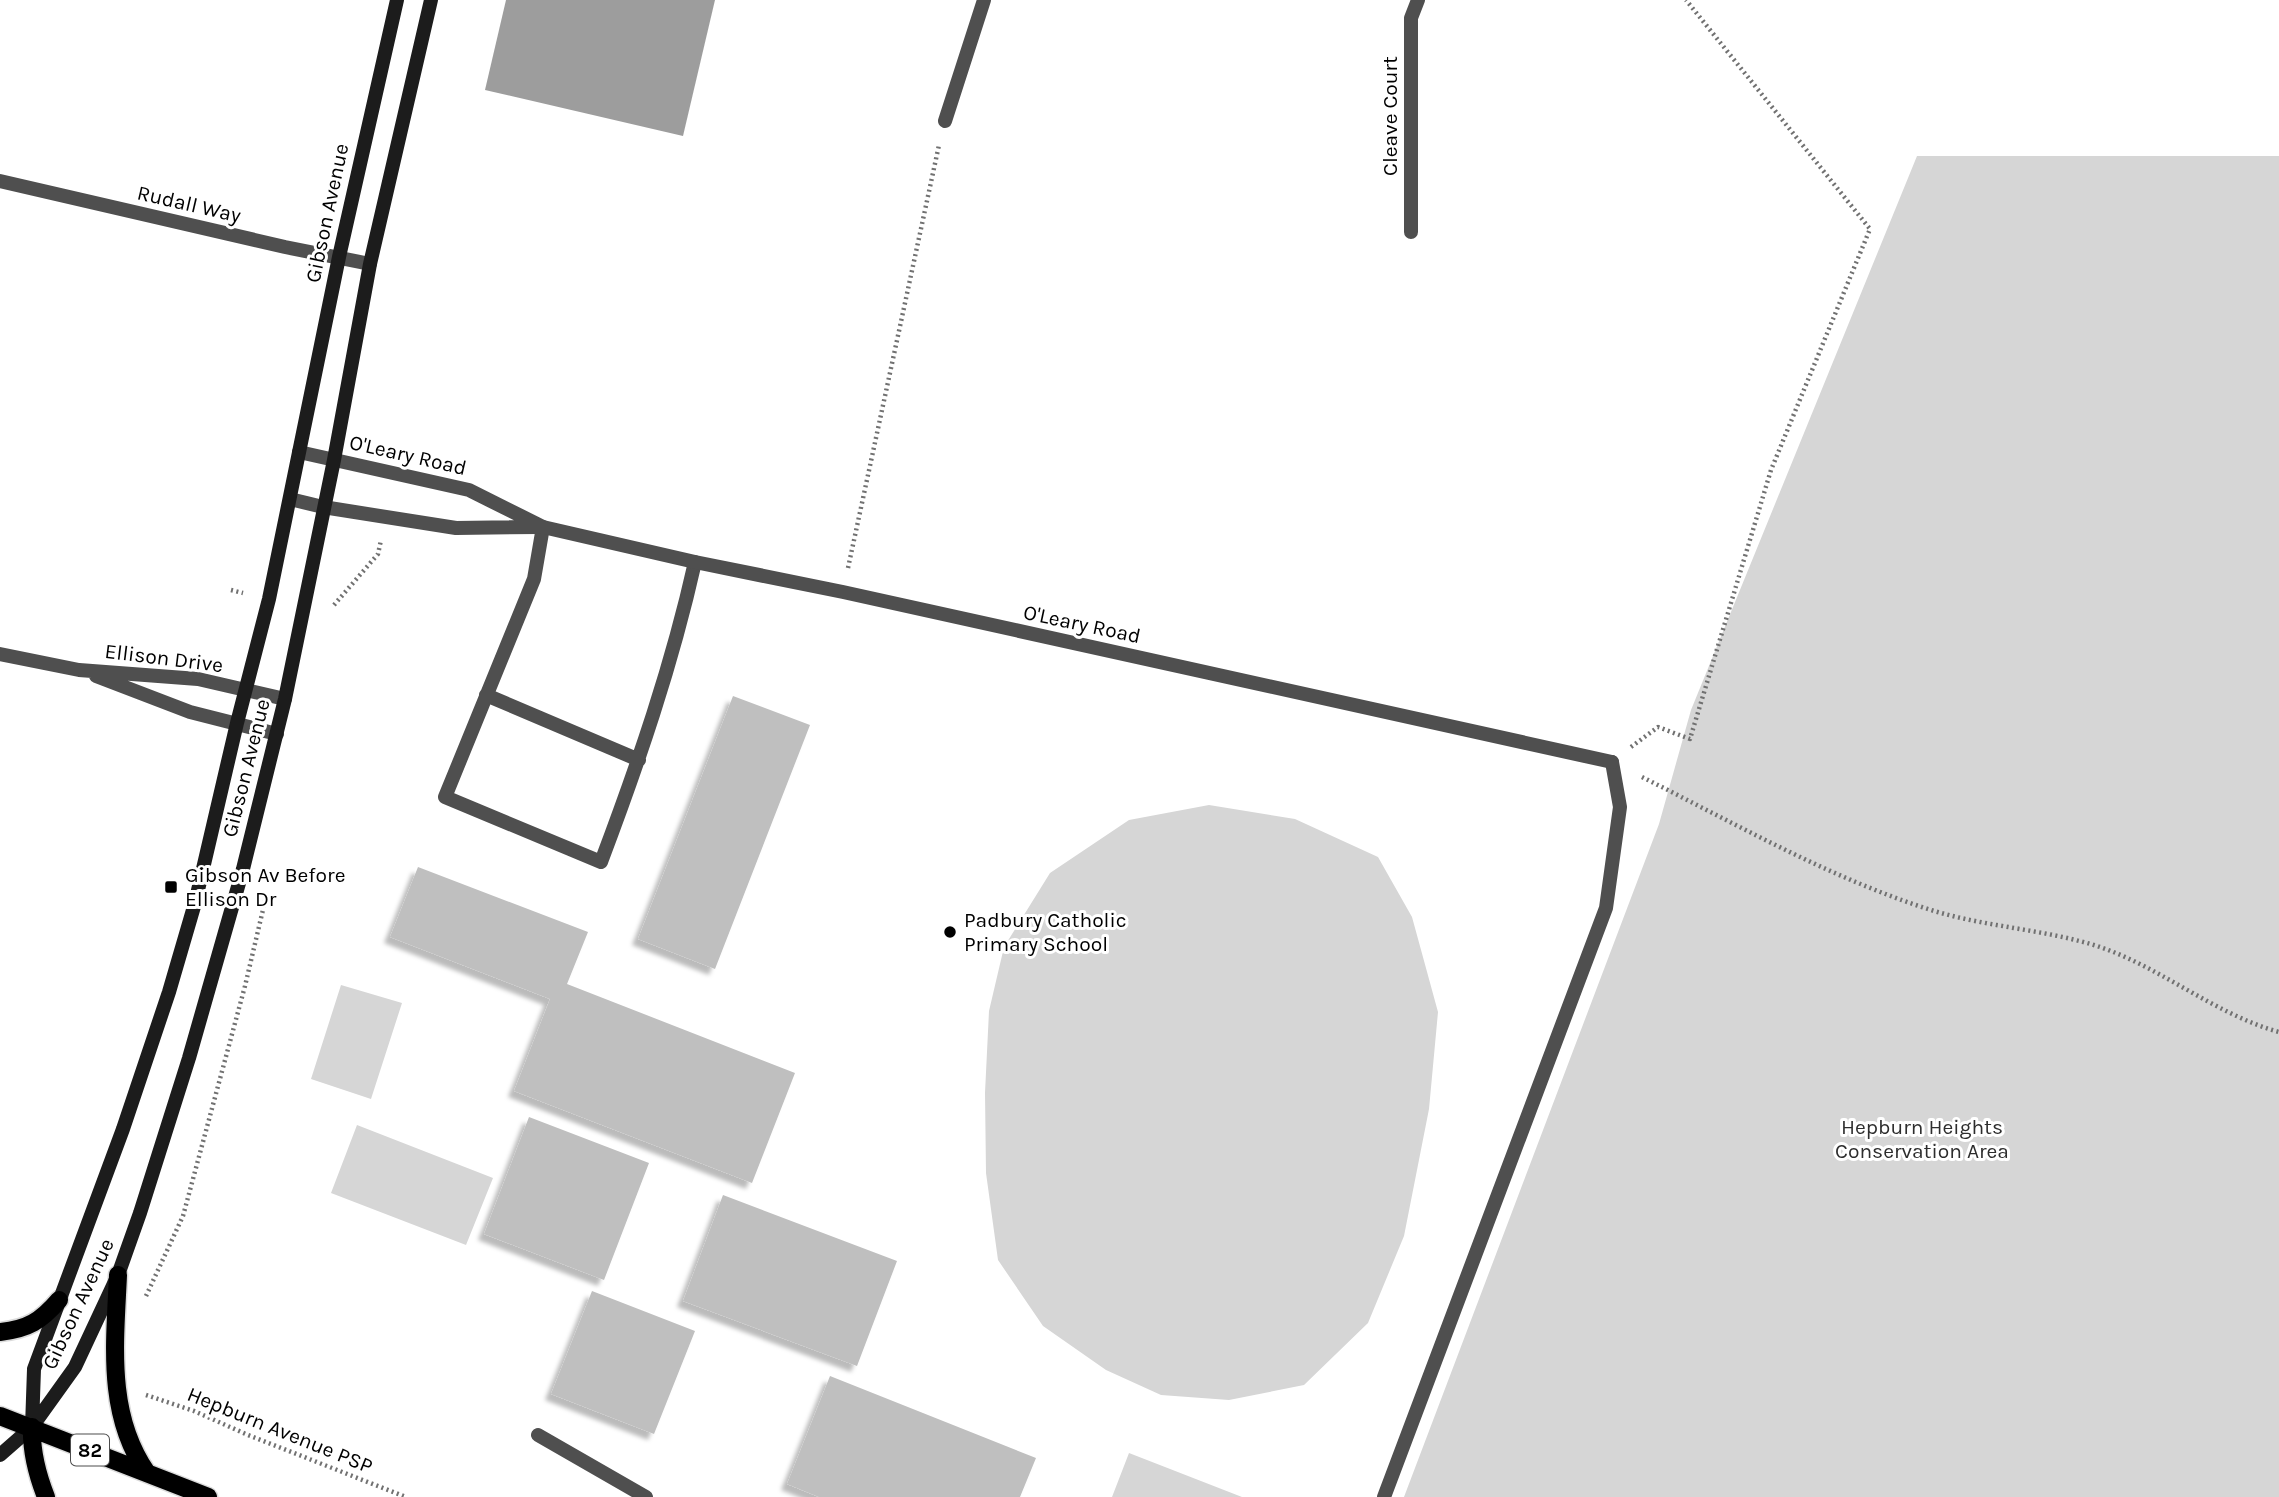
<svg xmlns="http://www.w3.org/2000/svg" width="2279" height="1497" font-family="Karla,sans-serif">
<defs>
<filter id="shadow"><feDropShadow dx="-6" dy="6" stdDeviation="2" flood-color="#0004"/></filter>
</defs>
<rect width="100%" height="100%" fill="#fff"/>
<path fill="#d6d6d6" d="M 1917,156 L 2279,156 L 2279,1497 L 1404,1497 L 1659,824 L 1691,710 Z
M 1209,805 L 1295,819 L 1378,857 L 1412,917 L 1438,1012 L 1429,1109 L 1404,1236 L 1368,1323 L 1304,1385 L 1229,1400 L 1161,1395 L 1106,1370 L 1043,1326 L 998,1260 L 986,1173 L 985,1093 L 989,1011 L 1004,947 L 1050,873 L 1129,820 Z
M 341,985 L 402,1003 L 371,1099 L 311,1079 Z
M 357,1125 L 493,1178 L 466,1245 L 331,1193 Z
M 1129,1453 L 1242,1497 L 1112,1497 Z"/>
<path fill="#9d9d9d" d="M 506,0 L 715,0 L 683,136 L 485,90 Z"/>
<path fill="#bfbfbf" filter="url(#shadow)" d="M 733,696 L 810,725 L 715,969 L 638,939 Z
M 418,867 L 588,932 L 567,984 L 795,1073 L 752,1183 L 514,1091 L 550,999 L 390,937 Z
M 529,1117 L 649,1163 L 604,1280 L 484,1234 Z
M 723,1195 L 897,1261 L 857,1366 L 683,1301 Z
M 592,1291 L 695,1331 L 654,1434 L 551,1394 Z
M 830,1376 L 1036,1458 L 1020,1497 L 819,1497 L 787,1484 Z"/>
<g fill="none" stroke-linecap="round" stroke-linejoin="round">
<g stroke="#dbdbdb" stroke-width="21">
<path id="primary" d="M 118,1275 C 115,1343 106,1414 147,1473
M 0,1332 C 28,1329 41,1321 59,1300
M 0,1416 L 208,1497
M 32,1427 C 31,1452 37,1474 46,1497"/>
</g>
<path stroke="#717171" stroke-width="4.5" stroke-dasharray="2 3.5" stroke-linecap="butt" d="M 848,568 L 939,145
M 231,590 L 243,593
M 334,605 L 378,554 L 381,540
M 1631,747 L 1658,727 L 1690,739 L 1771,470 L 1870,229 L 1686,0
M 1642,777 C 1736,824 1830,878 1931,910 C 1985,927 2043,929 2097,946 C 2161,967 2214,1014 2279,1032
M 146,1296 L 183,1216 L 245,986 L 266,897
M 146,1395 L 194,1411 L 248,1435 L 406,1497"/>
<path stroke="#4f4f4f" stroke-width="14" d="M 543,527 L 534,579 L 445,797 L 601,862 C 638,764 672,665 695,562
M 486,695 L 639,760
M 538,1435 L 646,1497
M 1384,1497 L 1606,908 L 1620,807 L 1612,762"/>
<path stroke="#4f4f4f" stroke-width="14" d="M 945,121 L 984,0
M 0,181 L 285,247 L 370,264
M 1411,232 L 1411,18 L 1418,0
M 299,452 L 469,490 L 543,527 L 695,562 L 843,592 L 1612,762
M 290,499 L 323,507 L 456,528 L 538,527
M 0,654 L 79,670 L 198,679 L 285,699
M 96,676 L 190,712 L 277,734"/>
<path stroke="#1c1c1c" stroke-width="14" d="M 32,1427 L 34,1369 L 123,1129 L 169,992 L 195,903 L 237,723 L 269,599 L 339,257 L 397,0
M 0,1455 L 32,1427 L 75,1367 L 118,1275 L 140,1213 L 189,1058 L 243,869 L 285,699 L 334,460 L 370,264 L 431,0"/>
<use href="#primary" stroke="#000" stroke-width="18"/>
</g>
<g fill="#000" stroke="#fff" stroke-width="2.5">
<rect x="164" y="880" width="14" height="14" rx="3.5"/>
<circle cx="950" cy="932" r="7"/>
</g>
<g text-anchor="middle" stroke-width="6" stroke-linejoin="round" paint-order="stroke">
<rect fill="#fff" stroke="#4c4c4c" stroke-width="2" x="71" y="1434.5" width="38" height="31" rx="5"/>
<g font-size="19" font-weight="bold" fill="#000">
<text x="90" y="1457">82</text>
</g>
<g font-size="21" fill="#000" stroke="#fff">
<text transform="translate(1390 116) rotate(-90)" y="7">Cleave Court</text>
<text transform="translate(189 204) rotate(13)" y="7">Rudall Way</text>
<text transform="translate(327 213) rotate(-78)" y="7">Gibson Avenue</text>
<text transform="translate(408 455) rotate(13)" y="7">O'Leary Road</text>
<text transform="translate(1082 624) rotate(12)" y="7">O'Leary Road</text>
<text transform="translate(164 658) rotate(7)" y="7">Ellison Drive</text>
<text transform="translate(246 768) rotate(-76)" y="7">Gibson Avenue</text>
<text transform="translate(78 1304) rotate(-65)" y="7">Gibson Avenue</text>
<text transform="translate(280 1430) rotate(22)" y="7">Hepburn Avenue PSP</text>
</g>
<g font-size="21" fill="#000" stroke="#fff" text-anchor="start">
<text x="185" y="882">Gibson Av Before<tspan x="185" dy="24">Ellison Dr</tspan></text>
<text x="964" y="927">Padbury Catholic<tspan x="964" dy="24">Primary School</tspan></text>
</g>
<g font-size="21" fill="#2d2d2d" stroke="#fff">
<text x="1922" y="1134">Hepburn Heights<tspan x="1922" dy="24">Conservation Area</tspan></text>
</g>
</g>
</svg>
